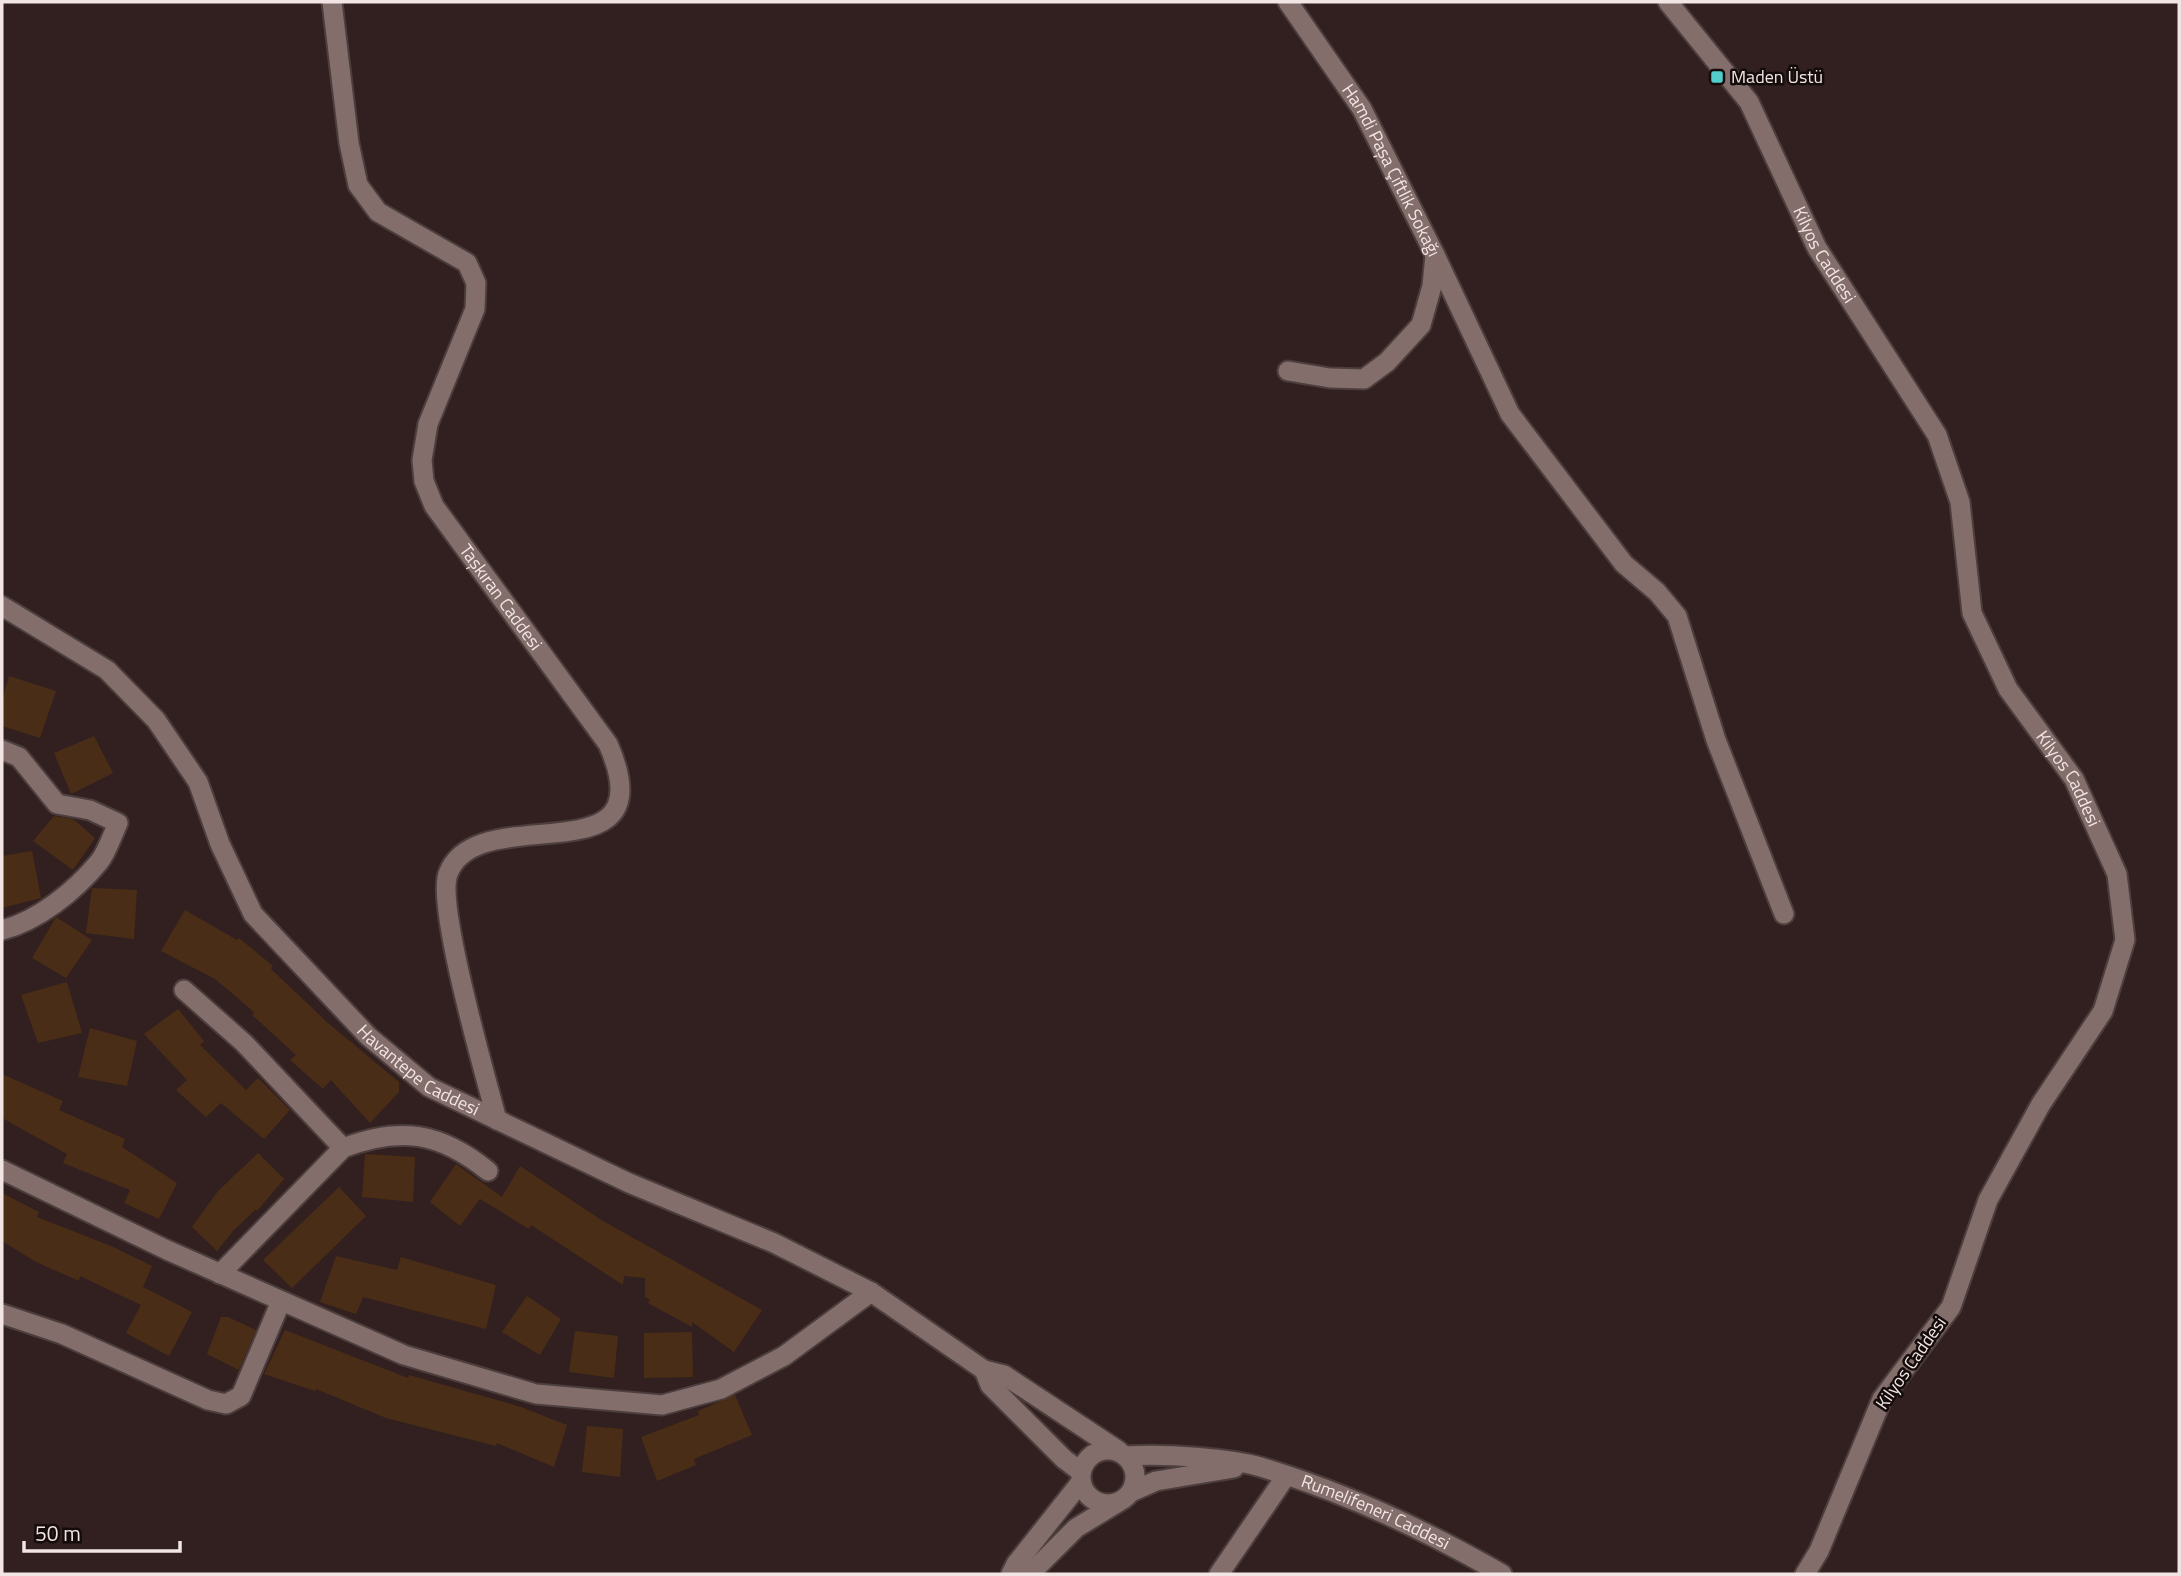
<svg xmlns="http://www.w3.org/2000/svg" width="2181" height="1576" font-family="'Titillium Web',sans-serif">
<rect width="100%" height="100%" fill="#31201f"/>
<path fill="#4a2d16" d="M 9,676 L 56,691 L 40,738 L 2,726 L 2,701 Z
M 94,736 L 113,773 L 71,794 L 54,753 Z
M 54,816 L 73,819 L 95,838 L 73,870 L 33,841 Z
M 32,851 L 41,898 L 2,908 L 2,856 Z
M 92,888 L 137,890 L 134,939 L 86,933 Z
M 185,910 L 237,940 L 239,938 L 273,966 L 271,969 L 328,1023 L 399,1082 L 399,1092 L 370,1123 L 331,1080 L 323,1089 L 290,1060 L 296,1055 L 252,1015 L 254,1012 L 215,979 L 161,951 Z
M 56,917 L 92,940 L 66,978 L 32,958 Z
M 67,982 L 82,1033 L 38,1043 L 21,995 Z
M 178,1009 L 204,1041 L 200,1045 L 246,1090 L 258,1078 L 290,1110 L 264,1139 L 221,1103 L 206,1117 L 176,1090 L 187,1080 L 144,1034 Z
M 90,1028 L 137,1041 L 127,1086 L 78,1077 Z
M 2,1074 L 63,1101 L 59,1110 L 125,1139 L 122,1147 L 177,1183 L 159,1219 L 124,1203 L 130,1190 L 63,1163 L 67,1154 L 2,1118 Z
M 258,1153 L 284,1179 L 257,1211 L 256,1209 L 233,1231 L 217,1251 L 192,1227 L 218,1191 Z
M 365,1154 L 415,1157 L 413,1202 L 362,1197 Z
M 456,1164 L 502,1197 L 520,1166 L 603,1221 L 762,1310 L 734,1352 L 692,1322 L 692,1327 L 648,1303 L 650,1300 L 645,1297 L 645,1278 L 624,1276 L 623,1285 L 531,1225 L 529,1229 L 480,1199 L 460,1226 L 430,1202 Z
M 339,1187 L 366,1216 L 292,1288 L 263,1260 Z
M 2,1193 L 39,1212 L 37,1217 L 111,1246 L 152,1266 L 143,1287 L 192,1312 L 169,1356 L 126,1333 L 141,1305 L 80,1276 L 79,1281 L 36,1262 L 2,1241 Z
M 336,1256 L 397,1270 L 401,1257 L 496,1285 L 486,1329 L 363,1297 L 356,1314 L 320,1302 Z
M 527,1296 L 561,1319 L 540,1355 L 502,1332 Z
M 221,1317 L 228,1317 L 256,1330 L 239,1370 L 207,1354 Z
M 285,1330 L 408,1378 L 409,1375 L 521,1407 L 567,1425 L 554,1467 L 497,1443 L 496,1446 L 386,1418 L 316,1389 L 315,1391 L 264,1374 Z
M 575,1331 L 618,1336 L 614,1378 L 569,1372 Z
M 692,1332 L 693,1377 L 644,1378 L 644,1333 Z
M 735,1395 L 752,1435 L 694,1459 L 696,1465 L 657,1481 L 641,1437 L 699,1415 L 698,1411 Z
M 587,1426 L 623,1429 L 620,1477 L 582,1472 Z"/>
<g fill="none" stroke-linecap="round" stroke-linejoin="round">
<g stroke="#4c3e3d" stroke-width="23">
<g id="minor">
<path id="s1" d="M 332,2 L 349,143 L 358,185 L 378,212 L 467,263 L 476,283 L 475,309 L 428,424 L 422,460 L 424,481 L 434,506 L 608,744 C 670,884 476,796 448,874 C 436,906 486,1078 497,1120"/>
<path id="s2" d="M 1288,2 L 1362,109 L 1435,255 L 1432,286 L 1421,325 L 1387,362 L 1364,379 L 1330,378 L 1288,371"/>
<path id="s3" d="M 1668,2 L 1749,102 L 1817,248 L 1937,435 L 1960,502 L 1972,613 L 2008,689 L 2074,779 L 2117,874 L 2125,940 L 2103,1011 L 2041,1104 L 1988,1200 L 1951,1307 L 1882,1399 L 1819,1551 L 1805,1574"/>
<path d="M 1435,255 L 1510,414 L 1624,564 L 1657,592 L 1677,616 L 1716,740 L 1784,914"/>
<path id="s4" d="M 2,606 L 107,670 L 156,720 L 198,782 L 220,844 L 253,914 L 368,1036 L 429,1087 L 629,1183 L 774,1243 L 871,1292 L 984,1370 L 1004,1375 L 1119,1451"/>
<path d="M 2,750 L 19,757 L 57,804 L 90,810 L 118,823 C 112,836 107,852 99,862 C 75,891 38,921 2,930"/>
<path d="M 184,990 L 244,1043 L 343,1148"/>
<path d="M 2,1170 L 167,1250 L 404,1355 L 536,1394 L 662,1405 L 721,1389 L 784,1356 L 871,1292"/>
<path d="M 220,1274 L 343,1148 C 400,1126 440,1132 488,1171"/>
<path d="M 2,1314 L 62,1334 L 208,1400 L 226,1404 L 241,1396 L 281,1301"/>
<path d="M 984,1370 L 990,1385 L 1064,1459 L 1081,1472"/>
<circle cx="1108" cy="1477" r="27"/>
<path id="s5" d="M 1126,1456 C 1163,1454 1229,1457 1264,1468 C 1347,1493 1427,1531 1502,1574"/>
<path d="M 1131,1492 L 1156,1481 L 1234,1468"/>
<path d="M 1011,1574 L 1016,1564 L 1081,1482"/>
<path d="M 1030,1574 L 1076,1528 L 1117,1503"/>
<path d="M 1219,1574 L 1286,1476"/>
</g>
</g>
<use href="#minor" stroke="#836e6c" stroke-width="19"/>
</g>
<rect fill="#53cdcb" stroke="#140c0b" stroke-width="2.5" x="1710" y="70" width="14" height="14" rx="3.5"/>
<g text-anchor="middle" stroke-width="5" stroke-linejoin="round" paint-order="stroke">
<g font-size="18" fill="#f2e5e4" stroke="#140c0b" text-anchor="start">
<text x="1731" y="83">Maden Üstü</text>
</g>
<g font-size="18" fill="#f2e5e4" stroke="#140c0b">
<text dy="6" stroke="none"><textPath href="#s2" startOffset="198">Hamdi Paşa Çiftlik Sokağı</textPath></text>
<text dy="6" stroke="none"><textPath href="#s3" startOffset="299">Kilyos Caddesi</textPath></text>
<text dy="6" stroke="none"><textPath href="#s1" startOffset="691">Taşkıran Caddesi</textPath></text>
<text dy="6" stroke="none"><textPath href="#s3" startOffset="887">Kilyos Caddesi</textPath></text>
<text dy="6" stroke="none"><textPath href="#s4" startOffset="640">Havantepe Caddesi</textPath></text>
<text transform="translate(1911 1363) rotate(-55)" y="6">Kilyos Caddesi</text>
<text dy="6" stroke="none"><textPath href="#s5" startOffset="259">Rumelifeneri Caddesi</textPath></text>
</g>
</g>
<rect width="2181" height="1576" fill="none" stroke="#f2e5e4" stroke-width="7"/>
<path d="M24 1541v10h156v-10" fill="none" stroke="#f2e5e4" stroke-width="3.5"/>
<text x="35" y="1541" font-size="21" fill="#f2e5e4" stroke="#140c0b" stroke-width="5" paint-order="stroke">50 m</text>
</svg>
